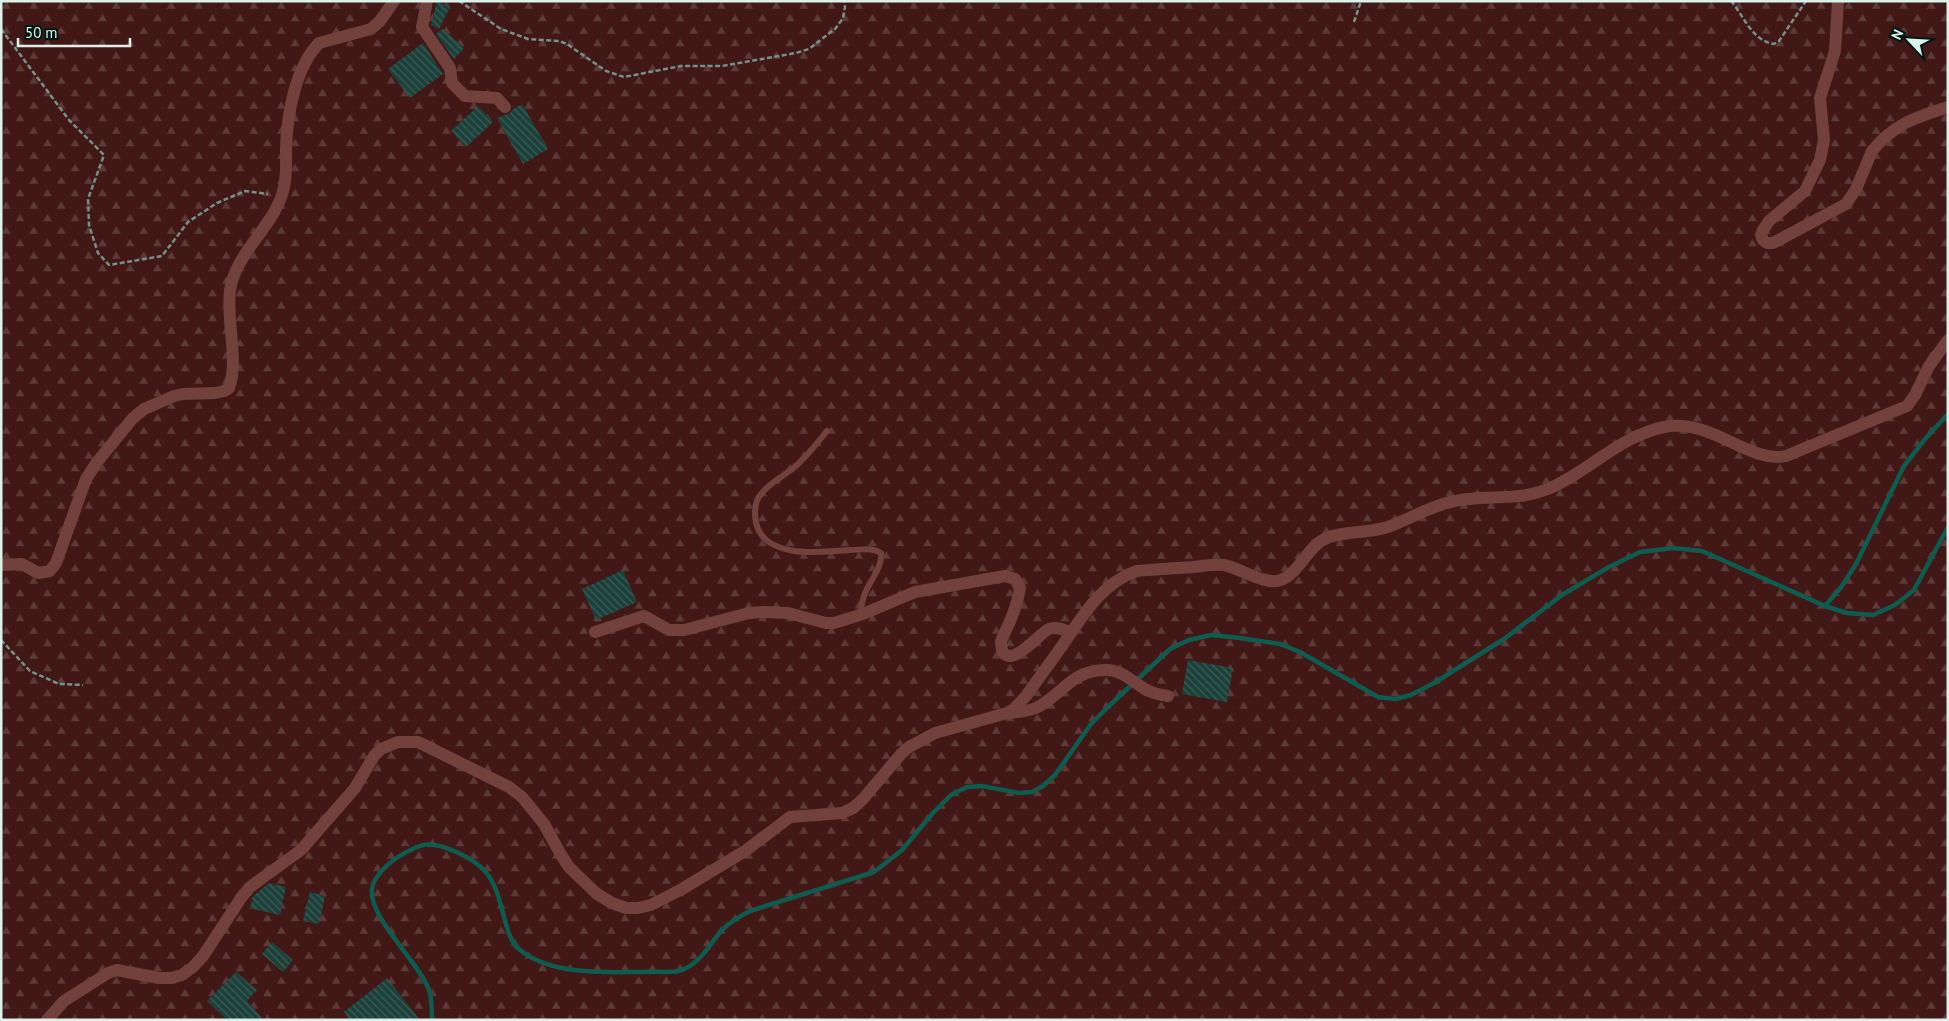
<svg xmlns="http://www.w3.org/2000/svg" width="1949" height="1021" font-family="'PT Sans',sans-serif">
<defs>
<pattern id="forest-firs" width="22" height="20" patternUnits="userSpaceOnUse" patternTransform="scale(1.25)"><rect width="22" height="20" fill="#411815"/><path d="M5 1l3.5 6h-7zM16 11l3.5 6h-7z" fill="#5c3a37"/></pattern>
<pattern id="building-back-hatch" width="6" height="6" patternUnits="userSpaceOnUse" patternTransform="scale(1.25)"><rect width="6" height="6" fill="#1b413a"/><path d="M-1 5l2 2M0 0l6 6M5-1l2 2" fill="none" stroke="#3c5d57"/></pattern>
</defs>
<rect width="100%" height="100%" fill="#03211c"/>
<path fill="url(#forest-firs)" d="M 1,1 L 1948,1 L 1948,1020 L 1,1020 Z"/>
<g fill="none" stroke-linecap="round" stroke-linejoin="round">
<path stroke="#0c5d50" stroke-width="4.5" d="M 1825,606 L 1842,586 L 1856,564 L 1904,466 L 1925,439 L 1948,414
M 432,1020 C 432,1010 432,999 429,990 C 419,962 368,917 372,889 C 374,876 388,864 398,857 C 421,843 429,840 454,851 C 494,868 495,885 506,924 C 508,932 512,944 520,950 C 553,976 605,972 644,972 C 655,971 668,973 679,971 C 700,965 709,945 722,930 C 730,922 740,916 750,911 L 874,872 L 902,850 L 933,813 L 951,795 L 967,787 L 982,786 L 1019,793 L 1032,792 L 1043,786 L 1055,775 L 1091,724 L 1109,706 L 1170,649 L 1189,640 L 1211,635 L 1240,638 L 1280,644 L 1300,652 L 1378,697 L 1395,699 L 1411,695 L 1434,683 L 1504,639 L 1562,595 L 1609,567 L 1640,552 L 1673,548 L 1702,551 L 1825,606 L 1847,613 L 1873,615 L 1895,605 L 1914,590 L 1948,527"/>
</g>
<path fill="url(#building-back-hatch)" d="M 437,1 L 450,7 L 439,29 L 431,25 Z
M 443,29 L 464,48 L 454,59 L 436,34 Z
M 423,43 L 443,74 L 410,98 L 388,69 Z
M 522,104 L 548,149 L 523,164 L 497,118 L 510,113 L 513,109 Z
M 478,106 L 493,122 L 466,147 L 451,131 Z
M 623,570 L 637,602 L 596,620 L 582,589 Z
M 1188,660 L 1233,668 L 1227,702 L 1182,694 Z
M 269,883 L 286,887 L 280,915 L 250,908 L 253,896 Z
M 310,892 L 325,896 L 319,924 L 303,921 Z
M 272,942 L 293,960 L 283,972 L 262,954 Z
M 236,972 L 257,990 L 247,1001 L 264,1020 L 227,1020 L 207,1001 Z
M 387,978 L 420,1020 L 350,1020 L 344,1012 Z"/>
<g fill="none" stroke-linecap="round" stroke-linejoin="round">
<path stroke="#76908a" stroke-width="2.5" stroke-dasharray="5 2.5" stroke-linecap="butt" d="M 459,1 L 501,29 L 528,39 L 559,41 L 567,44 L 606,71 L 624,77 L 681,66 L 722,66 L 796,53 L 809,49 L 836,28 L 843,18 L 845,7 L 844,1
M 1731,1 C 1744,16 1752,41 1774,44 L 1779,41 L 1806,1
M 1354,22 L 1361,1
M 1,29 L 69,120 L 104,155 L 88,199 L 89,225 L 98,253 L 109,265 L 162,256 L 188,222 L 217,203 L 245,191 L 268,194
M 1,640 L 30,671 L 59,684 L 83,685"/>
<path stroke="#72413c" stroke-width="6" d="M 827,431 C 818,442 808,455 797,465 C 786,475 770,482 761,494 C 754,502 754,512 756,523 C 765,560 822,552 851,550 C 861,550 872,547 881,553 C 883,565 871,580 866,591 C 862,599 861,607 860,615"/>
<path stroke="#72413c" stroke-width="12" d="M 427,1 L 422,27 L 450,68 L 452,83 L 465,96 L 497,98 L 505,107
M 1838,1 L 1835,51 L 1820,98 L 1824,140 L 1820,160 L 1805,191 L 1769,221 L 1763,230 L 1761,235 L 1763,240 L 1767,243 L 1773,243 L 1846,204 L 1856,189 L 1872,151 C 1895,123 1915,118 1948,107
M 1,565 L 22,564 L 38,573 L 50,571 L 56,563 L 86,479 L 97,462 L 133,418 L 144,409 L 174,396 L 183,394 L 215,393 L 224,391 L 229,388 C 239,362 226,319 230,290 C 236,251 277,224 284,187 C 287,174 286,162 286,149 C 287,115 295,68 319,43 L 371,29 L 380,21 L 394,1
M 595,632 L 644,616 L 669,630 L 684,630 L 749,613 L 763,612 L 788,613 L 826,623 L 834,623 L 863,614 L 915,592 L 1005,576 L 1015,579 L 1020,588 C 1018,602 1013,615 1007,628 C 1005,632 1002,638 1001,642 C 1001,644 1002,649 1002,650 C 1011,670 1039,633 1049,629 C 1056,626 1064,630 1071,632
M 1007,713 C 1018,712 1028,712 1038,707 C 1064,693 1072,669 1108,670 C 1123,671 1133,682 1145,689 C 1152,693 1160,695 1168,696
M 47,1020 L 64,1001 L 108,973 L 117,970 L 159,978 L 171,978 L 182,975 L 193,967 L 203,956 L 241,898 L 250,887 L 301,850 L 355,788 L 374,756 L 381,749 L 398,742 L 418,742 L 509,787 L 522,797 L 531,808 L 544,824 L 560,853 L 569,867 L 597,894 L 612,903 L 626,908 L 638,908 L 651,905 L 682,889 L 745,851 L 790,817 L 842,813 L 853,808 L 863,799 L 901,754 L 909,747 L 935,733 L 1007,713 L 1014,709 L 1026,696 C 1038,679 1050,663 1062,646 C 1083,616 1101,583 1137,571 C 1156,569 1175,568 1193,567 C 1203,566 1214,564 1224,565 C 1240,568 1266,586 1281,580 C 1301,572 1308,544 1329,537 C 1348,531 1369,533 1388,527 C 1410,519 1432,505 1455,501 C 1487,494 1515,502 1548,489 C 1588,472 1620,436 1664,427 C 1712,418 1749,464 1786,456 L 1907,406 L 1915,395 L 1929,366 L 1948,340"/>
</g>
<rect width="1949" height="1021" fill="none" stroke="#dcf1eb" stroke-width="5"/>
<g transform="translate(1909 40) rotate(295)" stroke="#001813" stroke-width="4" paint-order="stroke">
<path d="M0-4L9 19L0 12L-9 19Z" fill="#dcf1eb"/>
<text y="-8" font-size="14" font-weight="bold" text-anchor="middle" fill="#dcf1eb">N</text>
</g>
<path d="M18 38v8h112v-8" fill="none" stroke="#dcf1eb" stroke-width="2.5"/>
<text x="25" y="38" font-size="15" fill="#dcf1eb" stroke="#001813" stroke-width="4" paint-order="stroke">50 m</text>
</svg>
